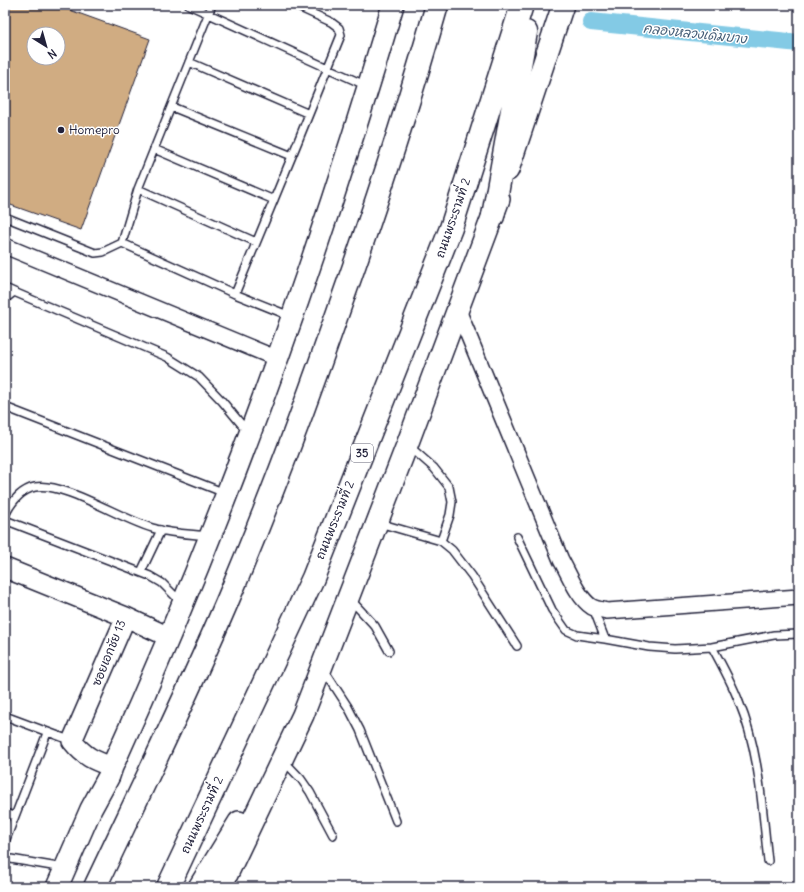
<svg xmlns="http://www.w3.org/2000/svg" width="804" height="892" font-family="Delius,'Playpen Sans Thai',sans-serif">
<rect width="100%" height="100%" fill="#fff"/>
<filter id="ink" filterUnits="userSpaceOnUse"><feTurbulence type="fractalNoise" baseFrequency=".025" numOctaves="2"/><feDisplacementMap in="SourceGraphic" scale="8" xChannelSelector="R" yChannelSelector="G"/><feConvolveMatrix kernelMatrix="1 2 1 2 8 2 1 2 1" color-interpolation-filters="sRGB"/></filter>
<g filter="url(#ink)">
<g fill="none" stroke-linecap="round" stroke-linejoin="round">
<path stroke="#83cae5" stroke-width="18" d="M 591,22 L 799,43"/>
</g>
<path fill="#d0ac82" stroke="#22223b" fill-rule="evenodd" d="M 5,5 L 56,5 L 150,39 L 81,230 L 5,203 ZM 34,34 L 58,34 L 58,58 L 34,58 Z"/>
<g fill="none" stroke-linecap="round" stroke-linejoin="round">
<g stroke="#22223b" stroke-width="10">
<path id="service" d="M 189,5 L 367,86
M 189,62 L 309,114
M 172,107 L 292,156
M 154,149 L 274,200
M 138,189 L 256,242
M 5,217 L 95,253 L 103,252 L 122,243 L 138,189 L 212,5
M 122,243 L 235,294 L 290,316
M 5,288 L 14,292
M 235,294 L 292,156 L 341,35 L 339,28 L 331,22 L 294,5
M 5,299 L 14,292 L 167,357 L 199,377 L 222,401 L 247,431
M 5,407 L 225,493
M 409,446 L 434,468 L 449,487 L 452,502 L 450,515 L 441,541
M 5,515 C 11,503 20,490 35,487 C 64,481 125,522 156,529 C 173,534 191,534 208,536
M 5,520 L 150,576 L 162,583 L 181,602
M 379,523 L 441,541 L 452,550 L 472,576 L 517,646
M 517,537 L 552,610 L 566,630 L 577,635 L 605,639
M 141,572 L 161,530
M 350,599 L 375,626 L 389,651
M 593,608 L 605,639 L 649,647 L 675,649 L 712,647 C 722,665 732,683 739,702 C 760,752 762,809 768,861
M 712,647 L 774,635 L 799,634
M 324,670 L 348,707 L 360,730 L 396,821
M 5,716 L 72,741
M 284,761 L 301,779 L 310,792 L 333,835
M 5,813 L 15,816
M 5,842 L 47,733
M 5,858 L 64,868"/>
</g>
<g stroke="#22223b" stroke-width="18">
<path id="minor" d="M 5,246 L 278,359
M 458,310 L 561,560 C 569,574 578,598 592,607 C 596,609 603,610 607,611 L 799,597"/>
</g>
<g stroke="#22223b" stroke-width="22">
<path id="tertiary" d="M 5,568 L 126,617 L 72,741 C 85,757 93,760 112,767
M 126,617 L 169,637"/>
</g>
<g stroke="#22223b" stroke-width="24">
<path id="secondary" d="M 508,170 L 563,5
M 57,887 L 91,809 L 109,776 L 112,767 C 224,521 316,265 393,5
M 199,887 L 239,822
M 221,887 L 303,715 L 407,445 L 499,199"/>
</g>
<g stroke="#22223b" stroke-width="25">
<path id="trunk" d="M 493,216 L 526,32
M 95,887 C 140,792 186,698 227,602 C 268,506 305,407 339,309 C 375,208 408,107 437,5
M 168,887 L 313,578 L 451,228 L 522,5"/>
</g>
<use href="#service" stroke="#fff" stroke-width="7"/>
<use href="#minor" stroke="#fff" stroke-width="15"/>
<use href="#tertiary" stroke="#fff" stroke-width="19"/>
<use href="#secondary" stroke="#fff" stroke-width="21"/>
<use href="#trunk" stroke="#fff" stroke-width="22"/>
</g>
</g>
<circle fill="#22223b" stroke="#fff" stroke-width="1.5" cx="61" cy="130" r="4"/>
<g text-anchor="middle" stroke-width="3" stroke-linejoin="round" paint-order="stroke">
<rect fill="#fff" stroke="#646476" stroke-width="1" x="351" y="444" width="22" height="18" rx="3"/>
<g font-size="11" font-weight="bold" fill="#22223b">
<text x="362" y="457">35</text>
</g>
<g font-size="12" fill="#22223b" stroke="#fff" text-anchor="start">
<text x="69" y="134">Homepro</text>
</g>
<g font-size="12" fill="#22223b" stroke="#fff">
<text transform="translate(453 218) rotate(-71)" y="4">ถนนพระรามที่ 2</text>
<text transform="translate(335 520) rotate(-68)" y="4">ถนนพระรามที่ 2</text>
<text transform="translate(109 653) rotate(-68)" y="4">ซอยเอกชัย 13</text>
<text transform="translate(202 815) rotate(-65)" y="4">ถนนพระรามที่ 2</text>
</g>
<g font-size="13" font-style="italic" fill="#445d76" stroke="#fff">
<text transform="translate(695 33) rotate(6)" y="5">คลองหลวงเดิมบาง</text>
</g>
</g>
<rect width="804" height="892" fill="none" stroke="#fff" stroke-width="20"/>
<rect x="10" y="10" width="784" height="872" fill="none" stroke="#22223b" stroke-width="1.5" filter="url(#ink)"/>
<g transform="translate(46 46) rotate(143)"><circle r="19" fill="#ffffff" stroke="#a7a7b1"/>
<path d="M0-3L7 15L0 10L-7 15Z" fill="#22223b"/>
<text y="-6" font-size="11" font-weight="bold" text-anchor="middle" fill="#22223b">N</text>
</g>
</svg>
